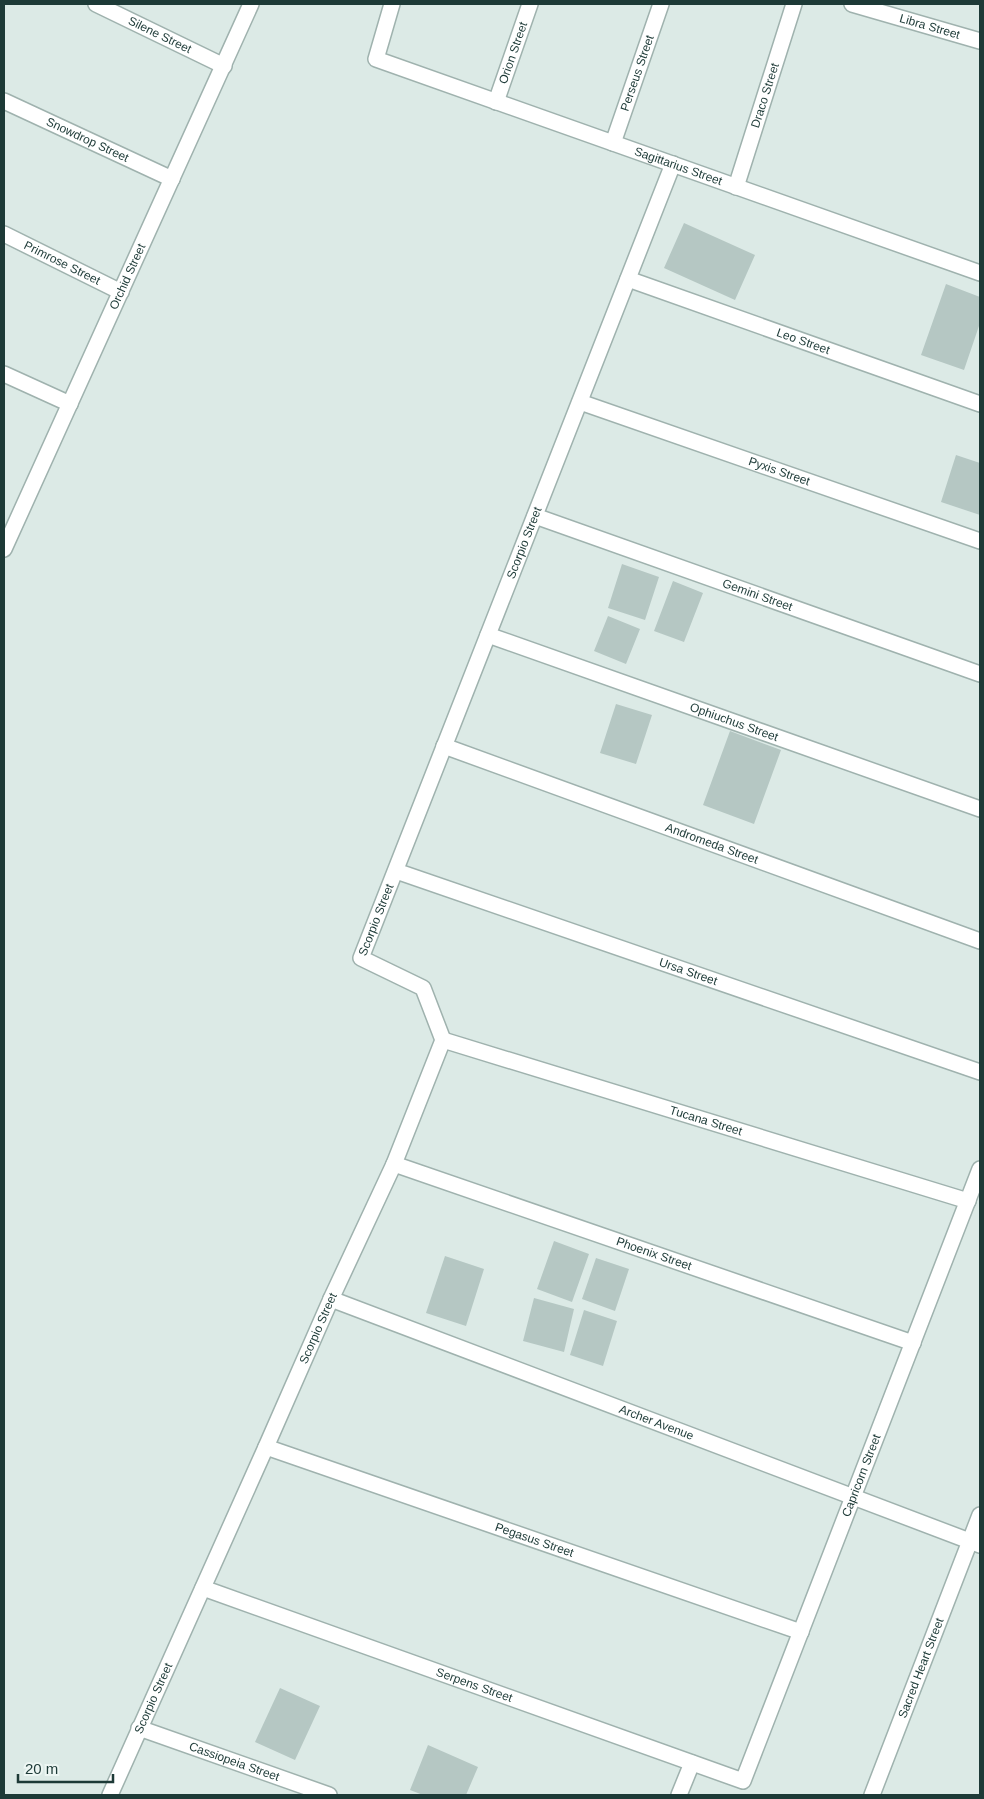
<svg xmlns="http://www.w3.org/2000/svg" width="984" height="1799" font-family="Helvetica,sans-serif">
<rect width="100%" height="100%" fill="#dceae6"/>
<path fill="#b5c7c3" d="M 684,223 L 755,255 L 735,300 L 664,268 Z
M 946,284 L 980,297 L 980,323 L 964,370 L 921,355 Z
M 956,455 L 980,463 L 980,515 L 941,502 Z
M 622,564 L 659,577 L 645,620 L 608,608 Z
M 673,581 L 703,593 L 684,642 L 654,631 Z
M 608,616 L 640,629 L 626,664 L 594,651 Z
M 616,704 L 652,715 L 636,764 L 600,753 Z
M 730,731 L 781,750 L 754,824 L 703,805 Z
M 554,1241 L 589,1254 L 572,1302 L 537,1289 Z
M 445,1256 L 484,1269 L 466,1326 L 426,1313 Z
M 596,1258 L 629,1269 L 615,1311 L 582,1299 Z
M 534,1298 L 574,1309 L 564,1352 L 523,1341 Z
M 584,1310 L 617,1321 L 603,1366 L 570,1355 Z
M 280,1688 L 320,1706 L 295,1760 L 255,1742 Z
M 428,1745 L 478,1767 L 466,1795 L 423,1795 L 410,1790 Z"/>
<g fill="none" stroke-linecap="round" stroke-linejoin="round">
<g stroke="#9fb2ae" stroke-width="18">
<g id="minor">
<path id="s1" d="M 96,4 L 224,66"/>
<path id="s2" d="M 392,4 L 376,59 L 980,273"/>
<path id="s3" d="M 852,4 L 980,41"/>
<path id="s4" d="M 4,101 L 172,179"/>
<path id="s5" d="M 496,102 L 530,4"/>
<path id="s6" d="M 613,143 L 661,4"/>
<path id="s7" d="M 736,187 L 794,4"/>
<path id="s8" d="M 4,234 L 121,292"/>
<path id="s9" d="M 628,279 L 980,404"/>
<path d="M 4,374 L 70,404"/>
<path id="s10" d="M 580,402 L 980,541"/>
<path id="s11" d="M 535,516 L 980,674"/>
<path id="s12" d="M 4,549 L 251,4"/>
<path id="s13" d="M 488,635 L 980,809"/>
<path id="s14" d="M 444,746 L 980,941"/>
<path id="s15" d="M 396,871 L 980,1072"/>
<path id="s16" d="M 443,1040 L 968,1201"/>
<path id="s17" d="M 394,1164 L 913,1343"/>
<path id="s18" d="M 331,1299 L 980,1545"/>
<path id="s19" d="M 266,1447 L 801,1632"/>
<path id="s20" d="M 203,1588 L 743,1781 L 980,1169"/>
<path id="s21" d="M 139,1728 L 329,1795"/>
<path id="s22" d="M 110,1795 L 266,1447 L 331,1299 L 394,1164 L 443,1040 L 423,988 L 361,958 L 673,164"/>
<path d="M 679,1795 L 692,1763"/>
<path id="s23" d="M 872,1795 L 980,1515"/>
</g>
</g>
<use href="#minor" stroke="#fff" stroke-width="15"/>
</g>
<g text-anchor="middle" stroke-width="4.5" stroke-linejoin="round" paint-order="stroke">
<g font-size="12" fill="#1d3a37" stroke="#edf6f3">
<text dy="4" stroke="none"><textPath href="#s3" startOffset="81">Libra Street</textPath></text>
<text dy="4" stroke="none"><textPath href="#s1" startOffset="71">Silene Street</textPath></text>
<text dy="4" stroke="none"><textPath href="#s5" startOffset="52">Orion Street</textPath></text>
<text dy="4" stroke="none"><textPath href="#s6" startOffset="74">Perseus Street</textPath></text>
<text dy="4" stroke="none"><textPath href="#s7" startOffset="96">Draco Street</textPath></text>
<text dy="4" stroke="none"><textPath href="#s4" startOffset="92">Snowdrop Street</textPath></text>
<text dy="4" stroke="none"><textPath href="#s2" startOffset="378">Sagittarius Street</textPath></text>
<text dy="4" stroke="none"><textPath href="#s8" startOffset="65">Primrose Street</textPath></text>
<text dy="4" stroke="none"><textPath href="#s12" startOffset="299">Orchid Street</textPath></text>
<text dy="4" stroke="none"><textPath href="#s9" startOffset="186">Leo Street</textPath></text>
<text dy="4" stroke="none"><textPath href="#s10" startOffset="211">Pyxis Street</textPath></text>
<text dy="4" stroke="none"><textPath href="#s22" startOffset="1396">Scorpio Street</textPath></text>
<text dy="4" stroke="none"><textPath href="#s11" startOffset="236">Gemini Street</textPath></text>
<text dy="4" stroke="none"><textPath href="#s13" startOffset="261">Ophiuchus Street</textPath></text>
<text dy="4" stroke="none"><textPath href="#s14" startOffset="285">Andromeda Street</textPath></text>
<text dy="4" stroke="none"><textPath href="#s22" startOffset="991">Scorpio Street</textPath></text>
<text dy="4" stroke="none"><textPath href="#s15" startOffset="309">Ursa Street</textPath></text>
<text dy="4" stroke="none"><textPath href="#s16" startOffset="275">Tucana Street</textPath></text>
<text dy="4" stroke="none"><textPath href="#s17" startOffset="275">Phoenix Street</textPath></text>
<text dy="4" stroke="none"><textPath href="#s22" startOffset="511">Scorpio Street</textPath></text>
<text dy="4" stroke="none"><textPath href="#s18" startOffset="348">Archer Avenue</textPath></text>
<text dy="4" stroke="none"><textPath href="#s20" startOffset="901">Capricorn Street</textPath></text>
<text dy="4" stroke="none"><textPath href="#s19" startOffset="284">Pegasus Street</textPath></text>
<text dy="4" stroke="none"><textPath href="#s23" startOffset="136">Sacred Heart Street</textPath></text>
<text dy="4" stroke="none"><textPath href="#s20" startOffset="288">Serpens Street</textPath></text>
<text dy="4" stroke="none"><textPath href="#s22" startOffset="106">Scorpio Street</textPath></text>
<text dy="4" stroke="none"><textPath href="#s21" startOffset="101">Cassiopeia Street</textPath></text>
</g>
</g>
<rect width="984" height="1799" fill="none" stroke="#1d3a37" stroke-width="10"/>
<path d="M18 1774v8h95v-8" fill="none" stroke="#1d3a37" stroke-width="2.5"/>
<text x="25" y="1774" font-size="15" fill="#1d3a37" stroke="#edf6f3" stroke-width="4" paint-order="stroke">20 m</text>
</svg>
